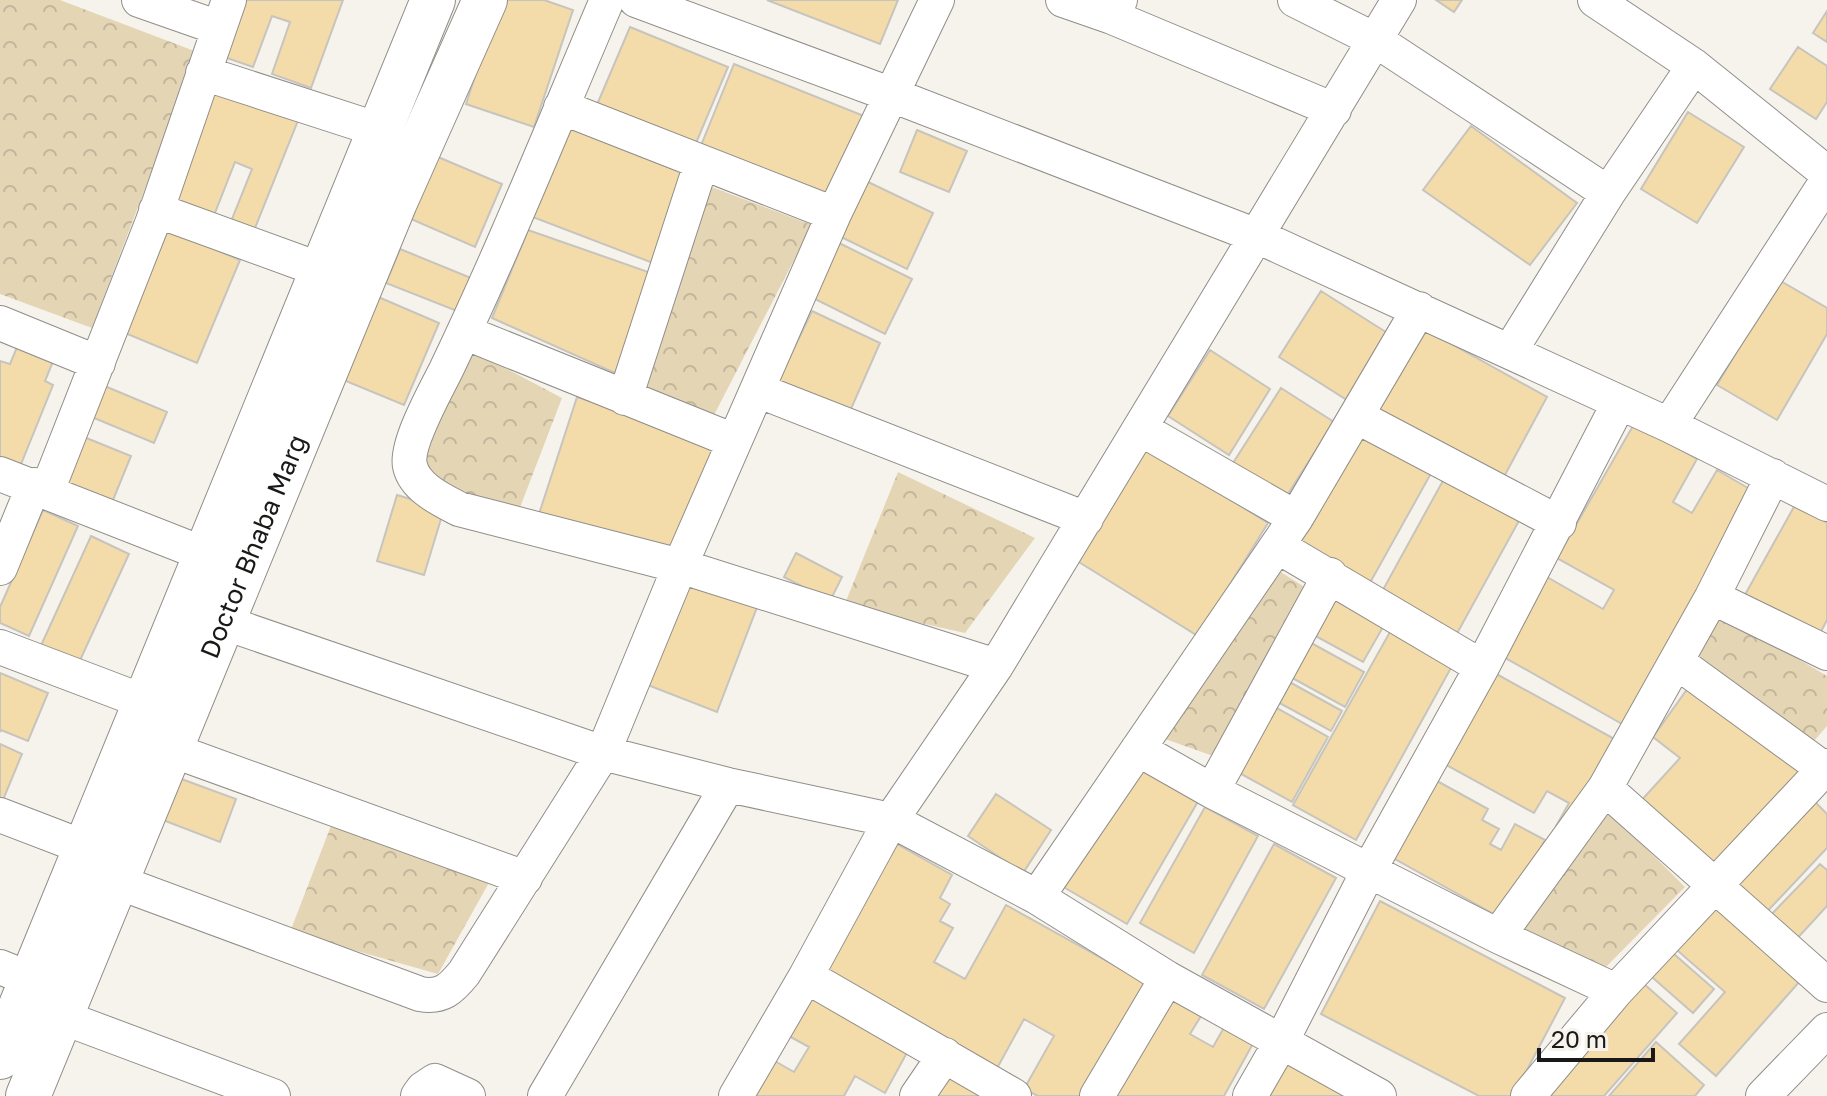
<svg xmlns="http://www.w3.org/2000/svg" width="1827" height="1096" font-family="'Golos Text',sans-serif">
<defs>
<pattern id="park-crowns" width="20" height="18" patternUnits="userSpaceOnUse" patternTransform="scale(2)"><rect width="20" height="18" fill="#e4d5b5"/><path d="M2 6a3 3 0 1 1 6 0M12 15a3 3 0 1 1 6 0" fill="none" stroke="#c3b69b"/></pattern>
</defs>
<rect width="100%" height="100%" fill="#f6f3ed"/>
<path fill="url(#park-crowns)" d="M 0,0 L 60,0 L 197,52 L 92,328 L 0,294 Z
M 709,186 L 812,225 L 713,417 L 640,392 Z
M 469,349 L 562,398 L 519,510 L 413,474 Z
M 898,472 L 1035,538 L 965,633 L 844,606 Z
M 1273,567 L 1306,588 L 1213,756 L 1151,734 Z
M 1717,611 L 1827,676 L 1827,726 L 1807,749 L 1683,660 Z
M 1604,806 L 1685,887 L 1593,980 L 1513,937 Z
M 334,818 L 491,879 L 438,974 L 290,932 Z"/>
<path fill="#f3dcaa" stroke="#c7c4be" stroke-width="2" d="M 238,0 L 343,0 L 311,88 L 272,74 L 290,22 L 272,16 L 253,67 L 218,55 Z
M 500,0 L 544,0 L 573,10 L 534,127 L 466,104 Z
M 767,0 L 898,0 L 880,44 Z
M 1436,0 L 1462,0 L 1454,12 Z
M 1827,11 L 1827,42 L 1813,33 Z
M 630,27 L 728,67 L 691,155 L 593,114 Z
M 1798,47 L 1827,66 L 1827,102 L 1816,119 L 1770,89 Z
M 734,64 L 864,116 L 828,205 L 698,153 Z
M 215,85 L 299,118 L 251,238 L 228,229 L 252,169 L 235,162 L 211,223 L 167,206 Z
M 1688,112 L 1744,147 L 1697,223 L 1641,189 Z
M 568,117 L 691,164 L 653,263 L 530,216 Z
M 1471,126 L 1577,203 L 1530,265 L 1423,190 Z
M 917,130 L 967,151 L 949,192 L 900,172 Z
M 438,157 L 502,184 L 475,247 L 411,219 Z
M 866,181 L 933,213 L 907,269 L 839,236 Z
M 168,230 L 240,260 L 197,363 L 125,333 Z
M 528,230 L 654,274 L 615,373 L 492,318 Z
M 833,240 L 912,279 L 885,334 L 805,294 Z
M 400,249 L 476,280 L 462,313 L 386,283 Z
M 1779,280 L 1827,308 L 1827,334 L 1777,420 L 1717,385 Z
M 1321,291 L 1389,334 L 1347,400 L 1279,357 Z
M 376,296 L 439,323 L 404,405 L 341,379 Z
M 812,311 L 880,343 L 847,418 L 776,386 Z
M 1421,327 L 1547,397 L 1499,486 L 1371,416 Z
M 22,335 L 58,349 L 45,381 L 53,385 L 17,474 L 0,468 L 0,361 L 10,364 Z
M 1210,350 L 1270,389 L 1229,455 L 1168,416 Z
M 95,382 L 167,412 L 154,443 L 82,413 Z
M 1281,388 L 1334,422 L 1286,497 L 1233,463 Z
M 577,397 L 716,442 L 678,559 L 539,514 Z
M 1634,424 L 1697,459 L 1673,502 L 1692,513 L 1717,470 L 1760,495 L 1629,728 L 1502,656 L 1547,577 L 1603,609 L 1614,590 L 1557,558 Z
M 1361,428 L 1434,468 L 1366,590 L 1294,550 Z
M 79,435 L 131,456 L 111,505 L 58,484 Z
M 1145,446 L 1268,523 L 1198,636 L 1074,559 Z
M 1445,477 L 1520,519 L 1454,639 L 1379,597 Z
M 397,495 L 444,509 L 424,575 L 377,561 Z
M 1795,505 L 1827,523 L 1827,620 L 1816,641 L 1742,600 Z
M 43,510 L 78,526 L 29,636 L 0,623 L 0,607 Z
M 91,536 L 129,554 L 76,669 L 38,652 Z
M 796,553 L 842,577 L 830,601 L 784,577 Z
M 688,575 L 759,602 L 717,712 L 645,684 Z
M 1320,592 L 1383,627 L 1363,662 L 1301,628 Z
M 1395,623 L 1457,657 L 1356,840 L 1293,805 Z
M 1304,639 L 1364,672 L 1345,707 L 1285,674 Z
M 1491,671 L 1618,741 L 1567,832 L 1556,826 L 1569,803 L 1547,791 L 1534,813 L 1441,762 Z
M 0,673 L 48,693 L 28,741 L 1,730 L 0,732 Z
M 1284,679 L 1342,711 L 1331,731 L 1274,700 Z
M 1693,681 L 1817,770 L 1717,876 L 1639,803 L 1680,758 L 1653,737 Z
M 1270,704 L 1328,737 L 1292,802 L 1234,770 Z
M 0,744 L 22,754 L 0,807 Z
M 1132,759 L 1200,798 L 1127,924 L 1060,885 Z
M 1428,776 L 1488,809 L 1482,820 L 1499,829 L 1490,844 L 1501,850 L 1515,824 L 1545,840 L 1501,918 L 1386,854 Z
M 176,777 L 236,799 L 220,842 L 160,819 Z
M 1806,793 L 1827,814 L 1827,848 L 1760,919 L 1721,882 Z
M 996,794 L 1051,830 L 1023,873 L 968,836 Z
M 1205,807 L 1258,836 L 1194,953 L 1140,923 Z
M 895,843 L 952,875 L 940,898 L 950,904 L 940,921 L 953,928 L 934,962 L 965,979 L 1006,905 L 1148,984 L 1085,1096 L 1038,1096 L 1024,1089 L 1054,1036 L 1024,1019 L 995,1072 L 821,975 Z
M 1274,844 L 1336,878 L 1264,1009 L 1202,975 Z
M 1820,864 L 1827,870 L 1827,906 L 1792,944 L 1766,920 Z
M 1709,900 L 1800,981 L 1716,1076 L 1679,1044 L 1725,992 L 1670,944 Z
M 1380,901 L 1565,998 L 1513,1096 L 1479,1096 L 1321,1014 Z
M 1666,947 L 1714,989 L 1693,1013 L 1645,971 Z
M 1635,976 L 1677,1013 L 1604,1096 L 1549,1096 Z
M 1168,980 L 1209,1003 L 1190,1034 L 1213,1047 L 1231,1015 L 1260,1031 L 1224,1096 L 1103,1096 Z
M 810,994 L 909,1049 L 885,1093 L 855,1076 L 844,1096 L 753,1096 L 773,1060 L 794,1072 L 809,1047 L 787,1035 Z
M 1656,1042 L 1704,1085 L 1695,1096 L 1609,1096 Z
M 1282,1053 L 1359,1096 L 1258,1096 Z
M 946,1068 L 991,1096 L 928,1096 Z"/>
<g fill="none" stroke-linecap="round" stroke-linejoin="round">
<g stroke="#918e89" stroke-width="36">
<path id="minor" d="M 139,0 L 219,28
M 607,0 C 554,124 504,249 446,370 C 436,390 405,445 410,466 C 415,488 442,500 459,509 L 680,566 L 996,666
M 636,0 L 892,95 L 1257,236 L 1669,425 L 1827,504
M 1063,0 L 1112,17
M 1120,0 L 1112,17 L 1334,110
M 1295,0 L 1377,41 L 1608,193
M 1595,0 L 1694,66 L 1827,173
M 203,73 L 379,130
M 561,107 L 834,214
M 156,210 L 321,270
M 0,323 L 98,363
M 464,332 L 734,441
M 1510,351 L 1608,193 L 1694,66
M 757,390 L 1086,519
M 625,398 L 701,164
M 1356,416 L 1559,523
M 1669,425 L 1827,181
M 1141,429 L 1296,518
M 0,474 L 227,563
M 47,491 L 153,221 L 229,0
M 1277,546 L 1482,667
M 0,568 L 34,485
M 1712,597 L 1827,653
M 202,615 L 603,753 L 728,785 L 891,820 L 1037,897 L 1167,978 L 1379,1096
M 0,647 L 145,702
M 1677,662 L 1824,769
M 169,749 L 525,878
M 1138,749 L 1212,791 L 1498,936 L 1616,991
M 1605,788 L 1827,985
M 1212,791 L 1330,575
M 0,815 L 86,848
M 115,881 L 420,994 C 442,998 451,989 464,973 L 603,753 L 680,566 L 834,214 L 937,0
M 1037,897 L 1296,518 L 1419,309
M 1498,936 L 1605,788 L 1712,597 L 1773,476
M 0,967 L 32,980
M 806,976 L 1014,1096
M 59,1016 L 273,1096
M 418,1096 L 423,1089 L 435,1081 L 468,1096
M 545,1096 L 728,785
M 736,1096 L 806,976 L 891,820 L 996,666 L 1399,0
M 917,1096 L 945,1055
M 1097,1096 L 1167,978
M 1250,1096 L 1281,1042 L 1369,870 L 1482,667 L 1619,403
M 1528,1096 L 1616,991 L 1827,766
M 1763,1096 L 1827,1030"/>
</g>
<g stroke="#918e89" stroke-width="46">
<g id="tertiary">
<path d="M 0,1057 L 433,0"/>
<path id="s1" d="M 28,1096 L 395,202 L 485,0"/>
</g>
</g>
<use href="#minor" stroke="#fff" stroke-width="34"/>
<use href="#tertiary" stroke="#fff" stroke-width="44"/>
</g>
<g text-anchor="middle" stroke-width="7" stroke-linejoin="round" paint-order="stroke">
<g font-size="26" fill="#1a1917" stroke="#f6f3ed">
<text dy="9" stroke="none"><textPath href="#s1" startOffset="594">Doctor Bhaba Marg</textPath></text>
</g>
</g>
<path d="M1539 1048v12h114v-12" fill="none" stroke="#1a1917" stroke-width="4"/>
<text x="1551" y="1048" font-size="24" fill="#1a1917" stroke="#f6f3ed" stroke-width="6" paint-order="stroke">20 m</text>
</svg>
